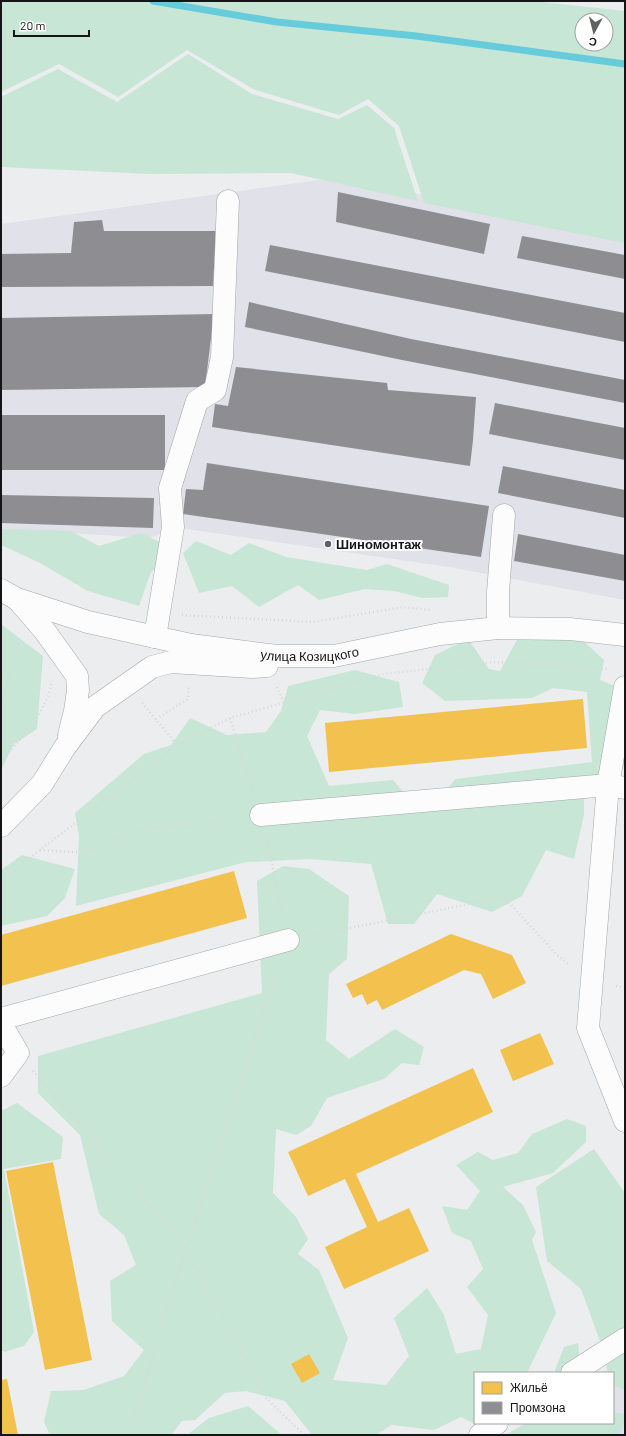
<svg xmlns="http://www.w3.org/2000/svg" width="626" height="1436" font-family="Barlow,sans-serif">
<rect width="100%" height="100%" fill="#ecedef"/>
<path fill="#e0e1e9" d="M 326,179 L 625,228 L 625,600 L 449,567 L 173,527 L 151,538 L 1,529 L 1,224 Z
M 625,1365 L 625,1435 L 521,1435 L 613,1423 L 613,1373 Z"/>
<path fill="#c7e6d5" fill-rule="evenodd" d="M 1,1 L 532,1 L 625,11 L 625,243 L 424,203 L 399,126 L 368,99 L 339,115 L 255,90 L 187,50 L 118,97 L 59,64 L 1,92 ZM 582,20 L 606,20 L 606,44 L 582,44 Z
M 188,54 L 252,94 L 338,119 L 367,105 L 394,128 L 418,201 L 291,173 L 151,174 L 1,167 L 1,97 L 58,69 L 117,102 Z
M 1,529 L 71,531 L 99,546 L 141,533 L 162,543 L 163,563 L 151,572 L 139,606 L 88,591 L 40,563 L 1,545 Z
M 196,541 L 231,555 L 249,543 L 286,557 L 367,570 L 387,564 L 449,585 L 448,597 L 423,598 L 394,591 L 365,589 L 319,600 L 298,585 L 259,607 L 232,586 L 199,593 L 183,553 Z
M 1,624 L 43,656 L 37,729 L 14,744 L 1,770 Z
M 519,636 L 581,639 L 604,660 L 600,680 L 625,690 L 619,735 L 625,752 L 625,764 L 620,775 L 584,783 L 584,815 L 574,859 L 546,850 L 522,896 L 492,912 L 437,894 L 414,924 L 388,924 L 371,864 L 310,859 L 246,862 L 76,906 L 79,837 L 75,813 L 144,754 L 171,745 L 190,718 L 227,735 L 266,732 L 281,711 L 288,686 L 355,670 L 399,682 L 403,707 L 355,714 L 320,710 L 307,736 L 329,786 L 393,780 L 418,809 L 433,809 L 455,779 L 592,762 L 587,692 L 553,688 L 532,698 L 445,701 L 422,683 L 435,655 L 468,639 L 489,669 L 500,671 Z
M 22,855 L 75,869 L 65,898 L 47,916 L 1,926 L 1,870 Z
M 283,866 L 309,869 L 349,896 L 347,959 L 329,974 L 326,1040 L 349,1059 L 395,1029 L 424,1047 L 419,1065 L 402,1063 L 384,1079 L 327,1098 L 311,1126 L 296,1135 L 276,1129 L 273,1193 L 296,1217 L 308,1239 L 298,1254 L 319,1270 L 348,1338 L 333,1380 L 386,1385 L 409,1356 L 394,1318 L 427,1288 L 444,1315 L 456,1354 L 481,1349 L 488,1315 L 467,1287 L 483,1269 L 471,1241 L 452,1233 L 442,1206 L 467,1210 L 480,1191 L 456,1165 L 478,1152 L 493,1160 L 518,1153 L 532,1134 L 567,1119 L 586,1126 L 586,1142 L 553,1173 L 503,1187 L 523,1205 L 536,1232 L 532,1240 L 556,1313 L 527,1373 L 475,1373 L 475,1423 L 504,1423 L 489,1431 L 461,1417 L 434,1430 L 392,1425 L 376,1435 L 312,1435 L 285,1401 L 246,1391 L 225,1393 L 195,1420 L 182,1421 L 171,1435 L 50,1435 L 44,1422 L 51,1391 L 84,1390 L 124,1376 L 144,1350 L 112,1321 L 110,1281 L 136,1265 L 124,1235 L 99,1214 L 80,1135 L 38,1093 L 38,1056 L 262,993 L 257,881 Z
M 17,1103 L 63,1137 L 61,1159 L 4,1169 L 34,1332 L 24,1346 L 5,1352 L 1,1350 L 1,1111 Z
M 594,1149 L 625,1193 L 625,1390 L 613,1385 L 613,1373 L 608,1373 L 600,1341 L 581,1289 L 547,1261 L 536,1187 Z
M 578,1343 L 581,1373 L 554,1373 L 564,1347 Z
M 248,1406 L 282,1435 L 187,1435 L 209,1418 Z
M 613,1412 L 625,1414 L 625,1420 L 620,1435 L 506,1435 L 526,1423 L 613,1423 Z"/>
<path fill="#f2c14e" d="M 583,699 L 587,748 L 329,772 L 325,723 Z
M 234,871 L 247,918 L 1,986 L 1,935 Z
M 451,934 L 512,955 L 526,983 L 493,999 L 481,974 L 464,970 L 382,1010 L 377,1000 L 367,1005 L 362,994 L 353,998 L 346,984 Z
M 540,1033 L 554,1064 L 513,1081 L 500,1050 Z
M 473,1068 L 493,1112 L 356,1174 L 378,1222 L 409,1208 L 429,1251 L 344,1289 L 325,1247 L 367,1227 L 345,1179 L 308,1196 L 288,1152 Z
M 53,1162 L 92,1360 L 45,1370 L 6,1171 Z
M 309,1354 L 320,1373 L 302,1383 L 291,1364 Z
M 7,1379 L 18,1435 L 1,1435 L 1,1380 Z"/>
<path fill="#8d8d92" d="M 338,192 L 490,224 L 484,254 L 336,222 Z
M 102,220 L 104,231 L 216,231 L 213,286 L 1,287 L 1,254 L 71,253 L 74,222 Z
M 522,236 L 625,255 L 625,279 L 517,258 Z
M 270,245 L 625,313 L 625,342 L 265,271 Z
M 249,302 L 411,339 L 625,380 L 625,403 L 402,360 L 245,327 Z
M 214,314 L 205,387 L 1,390 L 1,318 Z
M 236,367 L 387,383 L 388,390 L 476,397 L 473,440 L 470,466 L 212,427 L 215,404 L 228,406 Z
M 495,403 L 625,428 L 625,460 L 489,434 Z
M 1,415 L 165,415 L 165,470 L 1,470 Z
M 207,463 L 489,506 L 481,557 L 183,514 L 186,489 L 203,490 Z
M 503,466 L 625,490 L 625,518 L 498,493 Z
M 1,495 L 154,498 L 153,528 L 1,523 Z
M 518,534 L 625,555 L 625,581 L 514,561 Z"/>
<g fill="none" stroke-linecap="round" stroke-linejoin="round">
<path stroke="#66cbdb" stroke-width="7" d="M 153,1 L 277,22 L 416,36 L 625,64"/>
<g stroke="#a4a6a7" stroke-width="23">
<g id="minor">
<path id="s1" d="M 1,590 L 17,599 L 88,622 L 191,645 L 277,656 L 334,656 L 440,634 L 498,628 L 570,629 L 625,635"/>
<path d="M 18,600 L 44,630 L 77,676 L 78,690 L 75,711 L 69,735"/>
<path d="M 498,628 L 498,592 L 504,515"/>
<path d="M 155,637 L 173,527 L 170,488 L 197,401 L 215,390 L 222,357 L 228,201"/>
<path d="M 625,687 L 608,785 L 588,1028 L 625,1121"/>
<path d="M 261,815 L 608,785 L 625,788"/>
<path d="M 1,826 L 42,784 L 65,747 L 95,707 L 152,667 L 171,662 L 252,667 L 267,666"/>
<path d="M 1,1019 L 288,940"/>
<path d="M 1,1024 L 18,1053 L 1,1076"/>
<path d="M 572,1373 L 625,1339"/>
<path d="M 480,1435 L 497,1423"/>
</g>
</g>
<path stroke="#d8d8d9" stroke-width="2.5" stroke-dasharray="1 3" stroke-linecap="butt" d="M 182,615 L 313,622 L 403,607 L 431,610
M 277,687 L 284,703
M 1,702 L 20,639
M 142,703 L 177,745
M 230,718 L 254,794
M 156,719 L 188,699 L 189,686
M 1,761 C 20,740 48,710 52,681
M 266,837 L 283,916
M 40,850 C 61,851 83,855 103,847 C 114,842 124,833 136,831 C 170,825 204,825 239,819
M 1,880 L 177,745 L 230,718 L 384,674 L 495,662 L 609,669
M 311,936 L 504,897 L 556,954 L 569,965
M 616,986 L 625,988
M 33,1071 L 186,1247 L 265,1397 L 304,1435
M 129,1435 L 186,1247 L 279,967"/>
<use href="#minor" stroke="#fcfcfd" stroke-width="22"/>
</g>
<circle fill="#606163" stroke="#fff" stroke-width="1.5" cx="328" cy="544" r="4"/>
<g text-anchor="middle" stroke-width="4" stroke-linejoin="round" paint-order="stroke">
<g font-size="13" font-weight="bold" fill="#151517" stroke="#fff" text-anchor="start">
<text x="336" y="549">Шиномонтаж</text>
</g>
<g font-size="13" fill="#151517" stroke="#fff">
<text dy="5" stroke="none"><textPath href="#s1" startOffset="318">улица Козицкого</textPath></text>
</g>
</g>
<rect width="626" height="1436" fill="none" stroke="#151517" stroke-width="4"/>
<rect x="474" y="1372" width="140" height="52" fill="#ffffff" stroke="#a1a1a2"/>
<rect x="482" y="1382" width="20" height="12" fill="#f2c14e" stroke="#a1a1a2"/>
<text x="510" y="1392" font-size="12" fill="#151517">Жильё</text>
<rect x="482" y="1402" width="20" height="12" fill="#8d8d92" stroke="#a1a1a2"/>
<text x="510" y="1412" font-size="12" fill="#151517">Промзона</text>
<g transform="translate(594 32) rotate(187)"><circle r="19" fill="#ffffff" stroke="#a1a1a2"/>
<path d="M0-3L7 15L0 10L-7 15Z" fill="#606163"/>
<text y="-6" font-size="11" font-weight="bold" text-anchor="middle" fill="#151517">С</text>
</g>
<path d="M14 30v6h75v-6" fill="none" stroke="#151517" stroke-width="2"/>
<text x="20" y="30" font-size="12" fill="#151517" stroke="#ffffff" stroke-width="3" paint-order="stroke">20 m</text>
</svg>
